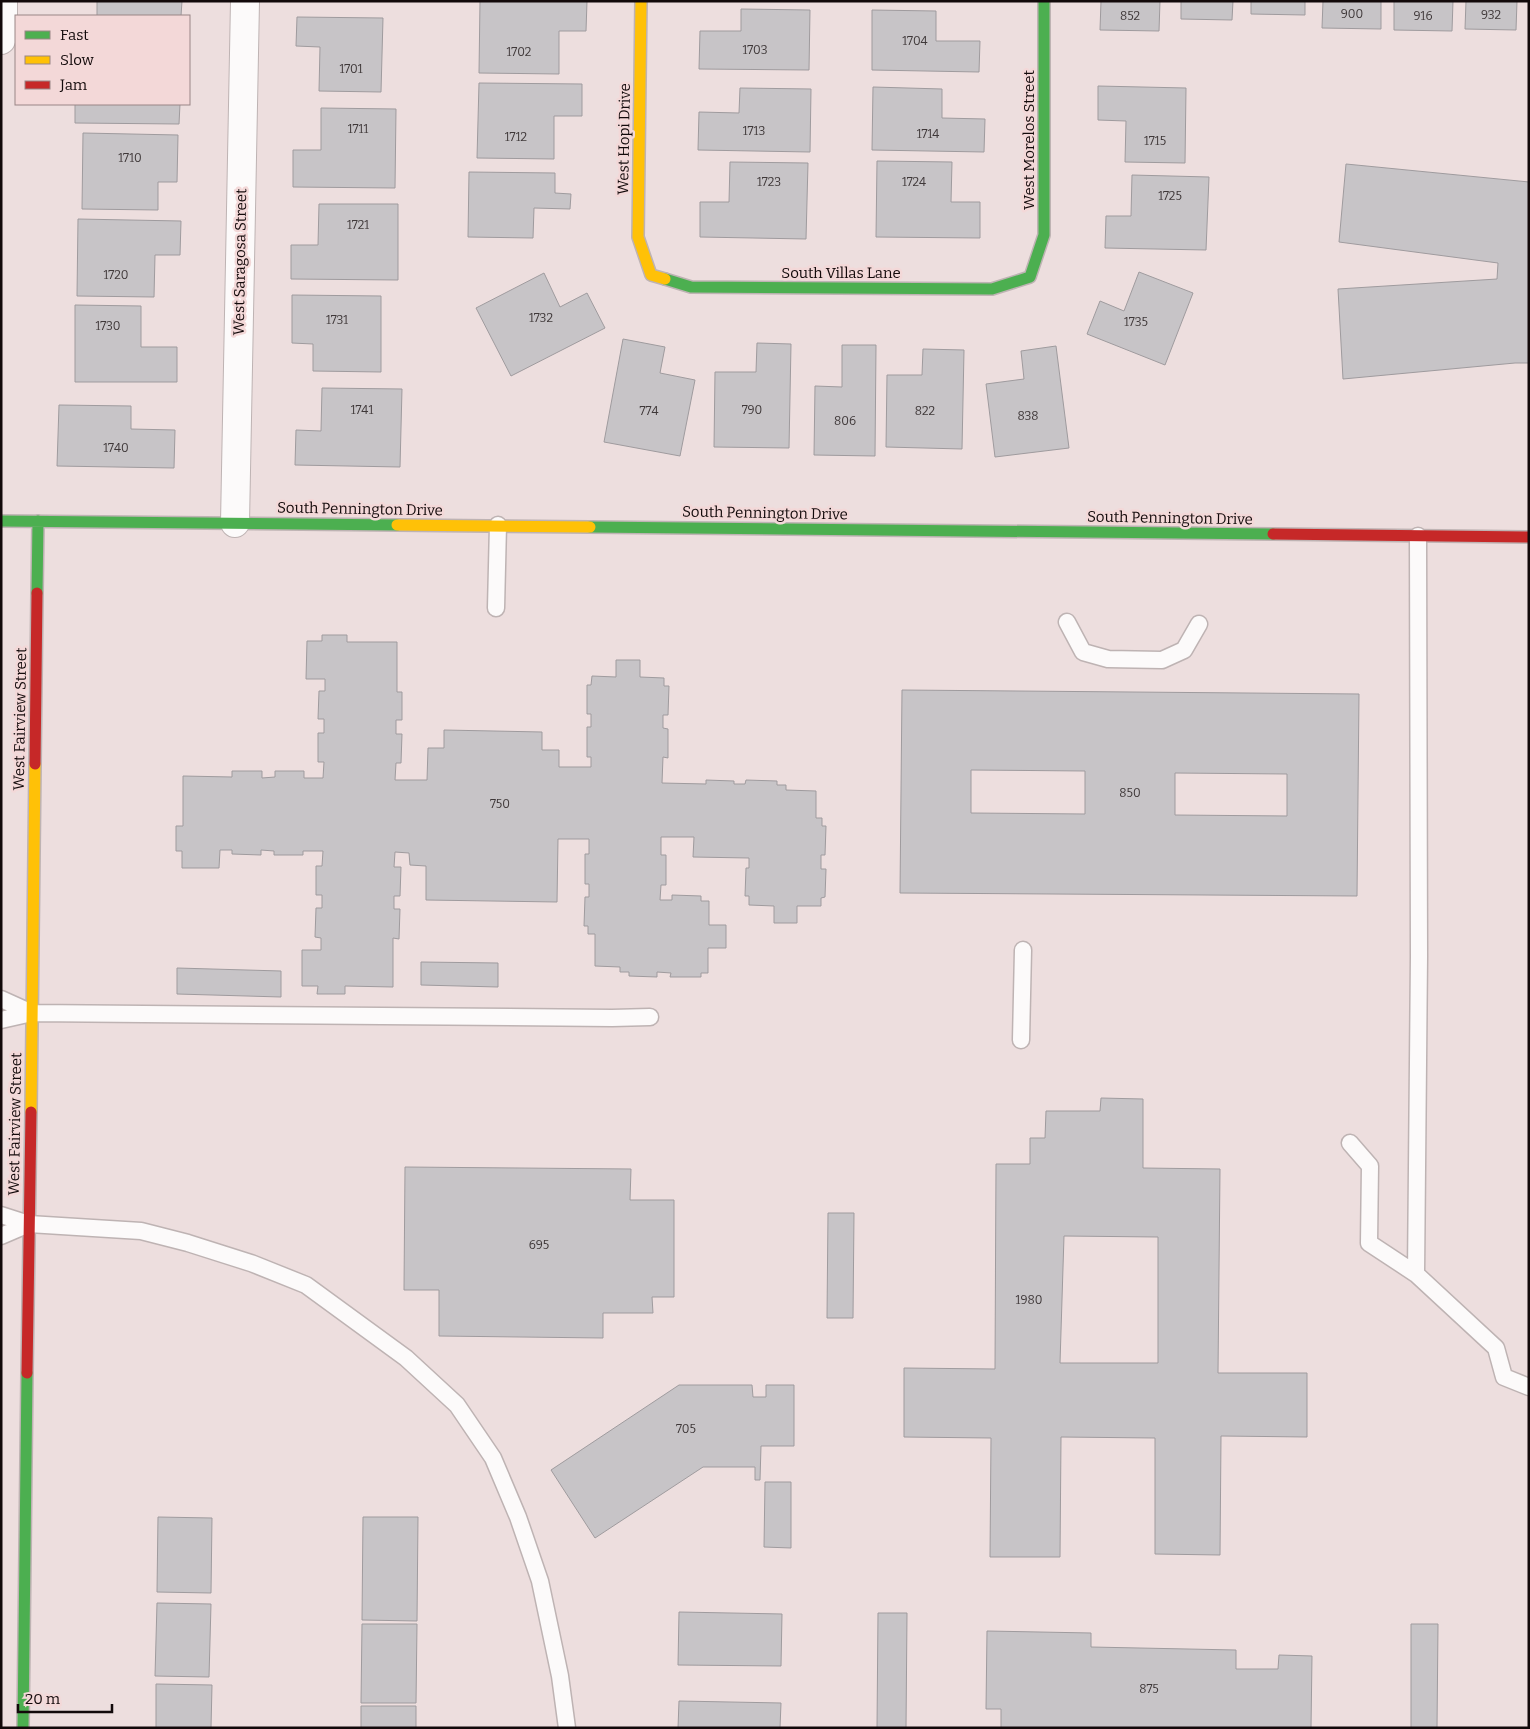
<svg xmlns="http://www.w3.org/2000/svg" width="1530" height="1729" font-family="Bitter,serif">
<rect width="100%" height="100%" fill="#eddede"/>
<path fill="#c7c4c7" stroke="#9f9b9e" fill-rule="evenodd" d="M 97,1 L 182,1 L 181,16 L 97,16 Z
M 480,1 L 587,1 L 586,31 L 559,31 L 559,74 L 479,73 Z
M 1101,1 L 1160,1 L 1159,31 L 1100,30 Z
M 1181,1 L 1233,1 L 1232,20 L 1181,19 Z
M 1251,1 L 1305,1 L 1305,15 L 1251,14 Z
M 1323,1 L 1381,1 L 1381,29 L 1322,28 Z
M 1394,1 L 1453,1 L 1452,31 L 1394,30 Z
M 1466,1 L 1517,1 L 1516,30 L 1465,29 Z
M 741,9 L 810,10 L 809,70 L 699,69 L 700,31 L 741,31 Z
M 872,10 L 936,11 L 936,41 L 980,41 L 979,72 L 872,70 Z
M 297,17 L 383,18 L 381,92 L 319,91 L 320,47 L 296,46 Z
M 479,83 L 582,84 L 582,116 L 554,116 L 554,159 L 477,158 Z
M 1098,86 L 1186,88 L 1185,163 L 1125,162 L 1126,121 L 1098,120 Z
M 873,87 L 942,89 L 942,118 L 985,119 L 984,152 L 872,150 Z
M 740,88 L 811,89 L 810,152 L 698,150 L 699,112 L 739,113 Z
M 75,104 L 180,104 L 179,124 L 75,123 Z
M 321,108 L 396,109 L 395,188 L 293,187 L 293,150 L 321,150 Z
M 83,133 L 178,135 L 177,182 L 158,182 L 158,210 L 82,209 Z
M 877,161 L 952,162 L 951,202 L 980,202 L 980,238 L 876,237 Z
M 730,162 L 808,163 L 806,239 L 700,237 L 700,202 L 729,202 Z
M 1346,164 L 1529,182 L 1529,363 L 1515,363 L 1343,379 L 1338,289 L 1497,279 L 1498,263 L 1339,242 Z
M 469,172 L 555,173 L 555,193 L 571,194 L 570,209 L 534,208 L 533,238 L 468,237 Z
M 1132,175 L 1209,177 L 1206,250 L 1105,248 L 1106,216 L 1131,216 Z
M 319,204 L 398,204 L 398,280 L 291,279 L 291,245 L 318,245 Z
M 78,219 L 181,221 L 180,255 L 155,255 L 154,297 L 77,296 Z
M 1139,272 L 1193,293 L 1165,365 L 1087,334 L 1100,301 L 1124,311 Z
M 544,273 L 560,307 L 587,293 L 605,328 L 511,376 L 476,308 Z
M 292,295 L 381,296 L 381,372 L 313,371 L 313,344 L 292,343 Z
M 75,305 L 141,306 L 141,347 L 177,347 L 177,382 L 75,382 Z
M 623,339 L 665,347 L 660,373 L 695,380 L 680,456 L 604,442 Z
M 757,343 L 791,344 L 789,448 L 714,447 L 715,372 L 756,372 Z
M 842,345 L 876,345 L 875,456 L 814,455 L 815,386 L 842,387 Z
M 1056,346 L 1069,448 L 995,457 L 986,384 L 1024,379 L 1021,351 Z
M 923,349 L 964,350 L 962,449 L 886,447 L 887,375 L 922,375 Z
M 322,388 L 402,389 L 400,467 L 295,465 L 296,430 L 321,431 Z
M 59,405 L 131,406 L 131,429 L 175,430 L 174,468 L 57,466 Z
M 322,635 L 347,635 L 347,642 L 397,642 L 397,692 L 402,692 L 402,720 L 396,720 L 396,734 L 402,734 L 401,763 L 396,763 L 395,780 L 427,780 L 428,748 L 444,748 L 444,730 L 542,732 L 542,750 L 559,750 L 559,767 L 591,767 L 591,757 L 587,757 L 587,727 L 591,727 L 591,714 L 587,714 L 587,685 L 591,685 L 592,676 L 616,677 L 616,660 L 640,660 L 640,677 L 664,678 L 664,686 L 669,686 L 668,715 L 663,715 L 663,728 L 668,729 L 668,758 L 663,757 L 662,783 L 706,784 L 706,780 L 734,781 L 734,784 L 745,784 L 746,780 L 777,781 L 777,785 L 786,785 L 786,790 L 816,791 L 816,818 L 822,818 L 822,826 L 826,826 L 825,855 L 821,855 L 821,869 L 826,869 L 825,897 L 821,898 L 821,906 L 797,906 L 797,923 L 774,923 L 774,906 L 749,905 L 749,896 L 745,896 L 746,868 L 749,868 L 749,858 L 693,857 L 694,837 L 661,837 L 661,855 L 666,855 L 666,885 L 661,885 L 660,900 L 672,900 L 672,895 L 701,896 L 701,901 L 709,901 L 709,925 L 726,925 L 726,948 L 708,948 L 708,973 L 701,973 L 701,977 L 670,977 L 671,973 L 657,972 L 657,977 L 629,976 L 629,972 L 620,972 L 620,967 L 595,966 L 595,934 L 588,934 L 588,926 L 584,926 L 585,897 L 589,897 L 589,884 L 585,884 L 585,854 L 589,854 L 589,839 L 558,839 L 557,902 L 426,900 L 426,866 L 410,865 L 409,853 L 395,852 L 394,867 L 401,867 L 400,896 L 394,896 L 394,909 L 400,909 L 399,939 L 393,938 L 393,987 L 345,986 L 345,994 L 317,994 L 318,986 L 302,986 L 302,950 L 321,950 L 321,938 L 315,937 L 316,908 L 322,908 L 322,895 L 316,895 L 316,866 L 322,866 L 323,851 L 303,851 L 303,855 L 274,855 L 274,851 L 261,850 L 261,855 L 232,854 L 232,850 L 220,850 L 219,868 L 182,868 L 182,851 L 176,851 L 176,826 L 183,826 L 183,776 L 232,777 L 232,771 L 262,771 L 262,778 L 275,777 L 275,771 L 304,771 L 304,778 L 323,778 L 324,762 L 318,762 L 318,733 L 324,733 L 324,719 L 318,719 L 319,691 L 325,691 L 325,679 L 306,679 L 307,641 L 322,641 Z
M 902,690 L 1359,694 L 1357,896 L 900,893 ZM 971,770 L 1085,771 L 1085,814 L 971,813 ZM 1175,773 L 1287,774 L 1287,816 L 1175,815 Z
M 421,962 L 498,963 L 498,987 L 421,985 Z
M 177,968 L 281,971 L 281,997 L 177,994 Z
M 1101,1098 L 1143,1099 L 1143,1168 L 1220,1169 L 1218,1373 L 1307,1373 L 1307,1437 L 1221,1436 L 1220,1555 L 1155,1554 L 1155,1438 L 1061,1437 L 1060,1557 L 990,1557 L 991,1438 L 904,1437 L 904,1368 L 995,1369 L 996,1164 L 1030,1164 L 1030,1138 L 1045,1138 L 1046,1111 L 1100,1111 ZM 1064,1236 L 1158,1237 L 1158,1363 L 1060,1363 Z
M 405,1167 L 631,1169 L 630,1200 L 674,1200 L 674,1297 L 652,1297 L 653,1313 L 603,1313 L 603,1338 L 439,1336 L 439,1290 L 404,1290 Z
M 828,1213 L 854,1213 L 853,1318 L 827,1318 Z
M 679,1385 L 752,1385 L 753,1397 L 766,1397 L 766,1385 L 794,1385 L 794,1446 L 761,1446 L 760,1480 L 755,1480 L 755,1467 L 703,1467 L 595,1538 L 551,1470 Z
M 765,1482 L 791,1482 L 791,1548 L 764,1547 Z
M 158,1517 L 212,1518 L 211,1593 L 157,1592 Z
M 363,1517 L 418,1517 L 417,1621 L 362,1620 Z
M 157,1603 L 211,1604 L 209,1677 L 155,1676 Z
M 679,1612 L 782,1614 L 781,1666 L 678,1665 Z
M 878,1613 L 907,1613 L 906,1728 L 877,1728 Z
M 362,1624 L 417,1624 L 416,1703 L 361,1703 Z
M 1411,1624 L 1438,1624 L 1437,1728 L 1411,1728 Z
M 987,1631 L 1091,1633 L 1091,1647 L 1236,1650 L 1236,1669 L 1278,1669 L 1279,1655 L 1312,1656 L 1311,1728 L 1001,1728 L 1001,1709 L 986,1709 Z
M 156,1684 L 212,1685 L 211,1728 L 156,1728 Z
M 679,1701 L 781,1703 L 780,1728 L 678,1728 Z
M 361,1706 L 416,1706 L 416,1728 L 361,1728 Z"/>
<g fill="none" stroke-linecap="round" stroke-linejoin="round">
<g stroke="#beb3b3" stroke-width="19">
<path id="lane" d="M 1418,536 L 1419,956 L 1416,1274 L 1496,1348 L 1504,1377 L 1529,1387
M 496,608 L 498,525
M 1067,622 L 1083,652 L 1108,659 L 1162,660 L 1184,650 L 1199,624
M 1,999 L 32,1013
M 1,1020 L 32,1013 L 612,1018 L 650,1017
M 1021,1040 L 1023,950
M 1350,1143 L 1370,1166 L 1369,1243 L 1416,1274
M 1,1215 L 29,1224 L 141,1231 L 188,1243 L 251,1263 L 306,1285 L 406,1358 L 457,1405 L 493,1458 L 518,1517 L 540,1581 L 560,1676 L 567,1728
M 1,1236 L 29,1224"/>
</g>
<g stroke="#beb3b3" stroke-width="30">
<path id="street" d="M 1,40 L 3,34 L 3,1
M 235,523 L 245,1"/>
</g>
<g stroke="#beb3b3" stroke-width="14">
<path id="fast" d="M 665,279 L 691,287 L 992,289 L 1030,277 L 1044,235 L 1044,1
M 1,521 L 397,525
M 590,527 L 1273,534
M 37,593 L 38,521
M 23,1728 L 27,1373"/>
</g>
<g stroke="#beb3b3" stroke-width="14">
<path id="slow" d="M 641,1 L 638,237 L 651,275 L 665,279
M 397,525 L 590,527
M 31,1112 L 35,764"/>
</g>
<g stroke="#beb3b3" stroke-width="14">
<path id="jam" d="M 1273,534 L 1529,537
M 35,764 L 37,593
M 27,1373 L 31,1112"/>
</g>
<use href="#lane" stroke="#fcfafa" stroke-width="16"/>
<use href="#street" stroke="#fcfafa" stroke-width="28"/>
<use href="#fast" stroke="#4caf50" stroke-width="11"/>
<use href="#slow" stroke="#ffc107" stroke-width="11"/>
<use href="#jam" stroke="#c62828" stroke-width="11"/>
</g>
<g text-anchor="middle" stroke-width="5" stroke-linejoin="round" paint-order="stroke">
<g font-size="12" fill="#3f3839">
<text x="1352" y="18">900</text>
<text x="1491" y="19">932</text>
<text x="1130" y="20">852</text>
<text x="1423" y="20">916</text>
<text x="915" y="45">1704</text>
<text x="755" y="54">1703</text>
<text x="519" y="56">1702</text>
<text x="351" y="73">1701</text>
<text x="358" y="133">1711</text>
<text x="754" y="135">1713</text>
<text x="928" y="138">1714</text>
<text x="516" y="141">1712</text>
<text x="1155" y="145">1715</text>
<text x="130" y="162">1710</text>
<text x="769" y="186">1723</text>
<text x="914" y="186">1724</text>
<text x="1170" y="200">1725</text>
<text x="358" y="229">1721</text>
<text x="116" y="279">1720</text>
<text x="541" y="322">1732</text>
<text x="337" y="324">1731</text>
<text x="1136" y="326">1735</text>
<text x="108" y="330">1730</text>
<text x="362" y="414">1741</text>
<text x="752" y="414">790</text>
<text x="649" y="415">774</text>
<text x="925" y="415">822</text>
<text x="1028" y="420">838</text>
<text x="845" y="425">806</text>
<text x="116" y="452">1740</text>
<text x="1130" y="797">850</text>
<text x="500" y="808">750</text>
<text x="539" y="1249">695</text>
<text x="1029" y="1304">1980</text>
<text x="686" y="1433">705</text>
<text x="1149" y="1693">875</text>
</g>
<g font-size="15" fill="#12090a" stroke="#f3d8d8">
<text transform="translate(624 139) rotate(-89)" y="5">West Hopi Drive</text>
<text transform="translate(1029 140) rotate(-90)" y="5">West Morelos Street</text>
<text transform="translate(240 262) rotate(-89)" y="5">West Saragosa Street</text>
<text x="841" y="278">South Villas Lane</text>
<text transform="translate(360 509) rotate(1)" y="5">South Pennington Drive</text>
<text transform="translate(765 513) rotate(1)" y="5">South Pennington Drive</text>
<text transform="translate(1170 518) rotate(1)" y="5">South Pennington Drive</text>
<text transform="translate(20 719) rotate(-89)" y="5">West Fairview Street</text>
<text transform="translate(15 1124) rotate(-89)" y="5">West Fairview Street</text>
</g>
</g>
<rect width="1530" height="1729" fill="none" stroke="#12090a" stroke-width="5"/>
<rect x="15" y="15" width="175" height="90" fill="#f3d8d8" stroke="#998586"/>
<rect x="25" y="31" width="25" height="8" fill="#4caf50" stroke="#998586"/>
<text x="60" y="40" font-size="15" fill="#12090a">Fast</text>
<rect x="25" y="56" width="25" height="8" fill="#ffc107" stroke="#998586"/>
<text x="60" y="65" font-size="15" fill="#12090a">Slow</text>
<rect x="25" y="81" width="25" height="8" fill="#c62828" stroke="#998586"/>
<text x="60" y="90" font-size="15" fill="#12090a">Jam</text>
<path d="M18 1704v8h94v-8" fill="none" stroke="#12090a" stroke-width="2.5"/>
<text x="25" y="1704" font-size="15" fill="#12090a" stroke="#f3d8d8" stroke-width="4" paint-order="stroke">20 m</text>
</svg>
